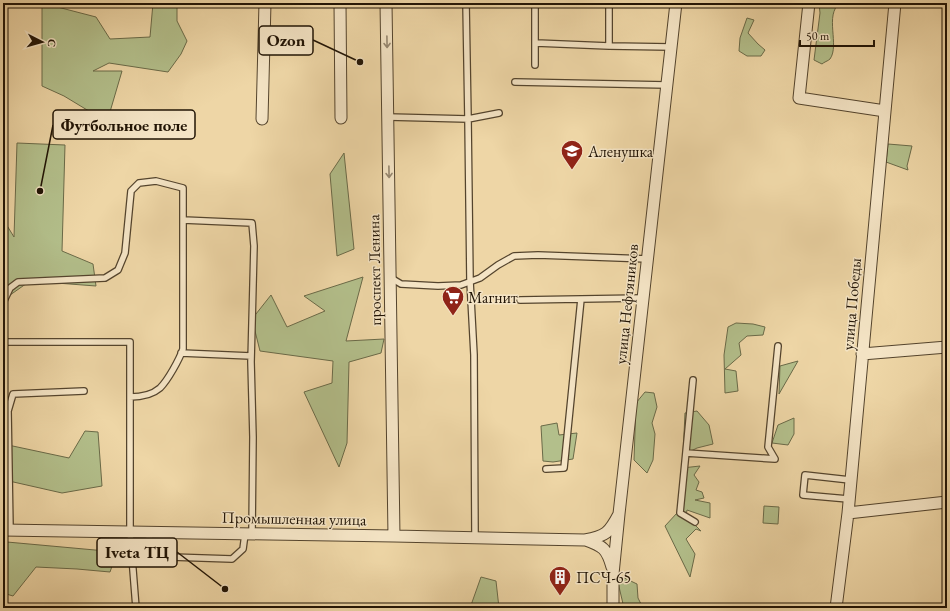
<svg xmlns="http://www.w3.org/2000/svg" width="950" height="611" font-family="'EB Garamond',serif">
<rect width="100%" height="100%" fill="#eed6a6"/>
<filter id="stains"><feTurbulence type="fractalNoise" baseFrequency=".005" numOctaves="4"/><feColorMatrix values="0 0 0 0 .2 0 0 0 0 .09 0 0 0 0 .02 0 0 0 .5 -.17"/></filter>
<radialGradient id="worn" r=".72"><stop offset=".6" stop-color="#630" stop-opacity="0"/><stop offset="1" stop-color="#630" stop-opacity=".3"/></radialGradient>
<path fill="#b3bf8b" stroke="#6a6a48" d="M 42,3 L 96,17 L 110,39 L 150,37 L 153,3 L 177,3 L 177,21 L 187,41 L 181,54 L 168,72 L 109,63 L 93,71 L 122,71 L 107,122 L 64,96 L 42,86 Z
M 819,3 L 840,3 C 824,15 840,45 830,59 C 828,61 824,62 822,64 L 814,60 L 820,13 Z
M 747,18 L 754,20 L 748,33 L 758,44 L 765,50 L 761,56 L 747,56 L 739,51 L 740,38 Z
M 17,143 L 65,145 L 62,251 L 93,264 L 96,286 L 30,281 L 3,300 L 3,219 L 14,237 Z
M 888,144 L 912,146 L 907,166 L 908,170 L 886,162 Z
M 344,153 L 354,249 L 337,256 L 330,174 Z
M 363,277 L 346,341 L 384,339 L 381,353 L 349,362 L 347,443 L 339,467 L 304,392 L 332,383 L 333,361 L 260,351 L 252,319 L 271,295 L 287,327 L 325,311 L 304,296 Z
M 736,323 L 753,324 L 765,327 L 763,335 L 747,336 L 739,343 L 741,355 L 725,369 L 736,371 L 738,391 L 725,393 L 724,355 L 728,327 Z
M 798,361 L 779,394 L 780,366 Z
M 645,392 L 654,393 L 657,407 L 652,423 L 655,434 L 653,460 L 647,473 L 634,460 L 636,403 Z
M 697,411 L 709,425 L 713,444 L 697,448 L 683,455 L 685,413 Z
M 794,418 L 794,434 L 788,445 L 772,443 L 778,425 Z
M 557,423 L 559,435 L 577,433 L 573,459 L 553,462 L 543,461 L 541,426 Z
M 85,431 L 98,432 L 102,486 L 62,493 L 9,481 L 8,445 L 69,458 Z
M 700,466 L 694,475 L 699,482 L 696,490 L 702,492 L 704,498 L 695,500 L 710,503 L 710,518 L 687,510 L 686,516 L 701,531 L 696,529 L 686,539 L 695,554 L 690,577 L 665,526 L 677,513 L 682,468 Z
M 764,506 L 779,507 L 778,524 L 763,523 Z
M 7,542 L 117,552 L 110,572 L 77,569 L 36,567 L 13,596 L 3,593 L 3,544 Z
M 616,574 L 637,584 L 638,598 L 643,608 L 624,608 Z
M 481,577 L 496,581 L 499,608 L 470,608 Z"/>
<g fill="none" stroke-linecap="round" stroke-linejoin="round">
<g stroke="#54442d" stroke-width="8">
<path id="lane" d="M 466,3 L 468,119 L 499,113
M 609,3 L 609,46 L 671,47
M 536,43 L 609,46
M 535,65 L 535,3
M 515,82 L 667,85
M 388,117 L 468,119 L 470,281 L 474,355 L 475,537
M 183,220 L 252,223 L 254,246 L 251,362 L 253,437 L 252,534
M 391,278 L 401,284 L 438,286 L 461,285 L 480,278 L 498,265 L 514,256 L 538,255 L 648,259
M 520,300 L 581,299
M 3,303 L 10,288 L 18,282 L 105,278 L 118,270 L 125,253 L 131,191 L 139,183 L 156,181 L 183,188 L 183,349 C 179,360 168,380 160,388 C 152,395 140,397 130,397
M 3,342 L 130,342 L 130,532 L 136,608
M 181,353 L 251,356
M 693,380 L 680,513 L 695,522
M 686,453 L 775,459 L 768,447 L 778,346
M 546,469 L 564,468 L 581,299 L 643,298
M 848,499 L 803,495 L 805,475 L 850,480
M 10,530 L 8,411 L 13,394 L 84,391
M 147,532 L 156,553 L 171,557 L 232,559 L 243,549 L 245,534"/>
</g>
<g stroke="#54442d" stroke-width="13">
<path id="street" d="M 340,3 L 341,118
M 386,3 L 394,536
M 809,3 L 799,98 L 885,111
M 262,119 L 265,3
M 862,354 L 947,347
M 848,513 L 947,502
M 3,530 L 394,536 L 585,540 C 606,536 609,533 619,514
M 586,540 C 603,546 607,549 612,567
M 613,608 L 613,574 L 619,514 L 676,3
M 836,608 L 848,513 L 895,3"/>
</g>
<use href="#lane" stroke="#f4e4c5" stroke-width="5.5"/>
<use href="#street" stroke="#f4e4c5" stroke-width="11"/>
</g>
<defs><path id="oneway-shaft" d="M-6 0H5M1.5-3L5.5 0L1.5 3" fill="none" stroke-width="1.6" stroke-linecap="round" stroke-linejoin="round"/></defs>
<g stroke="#95866f">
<use href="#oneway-shaft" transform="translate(387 42) rotate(89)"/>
<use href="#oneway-shaft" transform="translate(389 172) rotate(89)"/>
</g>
<defs>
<g id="school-pin" transform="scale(1.15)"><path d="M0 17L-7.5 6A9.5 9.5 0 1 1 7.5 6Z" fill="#8f2418" stroke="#f4e4c5"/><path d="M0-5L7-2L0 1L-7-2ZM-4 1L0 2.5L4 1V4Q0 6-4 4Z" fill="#fff"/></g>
<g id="supermarket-pin" transform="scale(1.15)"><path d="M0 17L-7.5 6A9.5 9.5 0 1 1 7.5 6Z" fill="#8f2418" stroke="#f4e4c5"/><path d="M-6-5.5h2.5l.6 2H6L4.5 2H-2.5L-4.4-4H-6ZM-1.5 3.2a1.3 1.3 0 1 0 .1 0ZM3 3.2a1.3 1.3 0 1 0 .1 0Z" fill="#fff"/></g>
<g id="building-pin" transform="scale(1.15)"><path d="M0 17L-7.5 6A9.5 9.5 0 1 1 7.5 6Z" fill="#8f2418" stroke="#f4e4c5"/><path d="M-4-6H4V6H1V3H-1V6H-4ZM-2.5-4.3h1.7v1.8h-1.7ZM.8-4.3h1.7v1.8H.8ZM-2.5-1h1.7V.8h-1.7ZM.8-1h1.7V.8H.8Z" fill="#fff"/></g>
</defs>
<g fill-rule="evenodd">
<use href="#school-pin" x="572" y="151"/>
<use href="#supermarket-pin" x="453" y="297"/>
<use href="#building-pin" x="560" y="577"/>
</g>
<g text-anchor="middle" stroke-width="3" stroke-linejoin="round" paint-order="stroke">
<g font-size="16" fill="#211405" stroke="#f4e4c5" text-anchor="start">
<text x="588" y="157">Аленушка</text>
<text x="468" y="303">Магнит</text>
<text x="576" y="583">ПСЧ-65</text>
</g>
<g font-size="16" fill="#211405" stroke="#f4e4c5">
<text transform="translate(374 270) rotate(-91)" y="6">проспект Ленина</text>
<text transform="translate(626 304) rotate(-84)" y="6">улица Нефтяников</text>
<text transform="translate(851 304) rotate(-85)" y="6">улица Победы</text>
<text transform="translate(294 518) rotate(1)" y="6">Промышленная улица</text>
</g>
</g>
<path fill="none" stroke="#211405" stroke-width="1.5" d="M360 62L313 40M40 191L53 125M225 589L177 552"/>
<g fill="#211405" stroke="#f4e4c5" stroke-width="1.5">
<circle cx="360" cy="62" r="4"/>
<circle cx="40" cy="191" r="4"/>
<circle cx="225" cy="589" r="4"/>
</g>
<g fill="#f4e4c5" stroke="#211405" stroke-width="1.5">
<rect x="259" y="26" width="54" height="29" rx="4"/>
<rect x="53" y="110" width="142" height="29" rx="4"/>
<rect x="97" y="538" width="80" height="29" rx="4"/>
</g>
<g font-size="17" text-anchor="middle" font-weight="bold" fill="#211405">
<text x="286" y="46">Ozon</text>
<text x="124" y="131">Футбольное поле</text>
<text x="137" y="558">Iveta ТЦ</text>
</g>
<rect width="950" height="611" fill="none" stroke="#eed6a6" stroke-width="16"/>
<rect x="4" y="4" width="942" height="603" fill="none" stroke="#211405" stroke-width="2"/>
<rect x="8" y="8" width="934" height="595" fill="none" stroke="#211405"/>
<g transform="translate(42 42) rotate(96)" stroke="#f4e4c5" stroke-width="3" paint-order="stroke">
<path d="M0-3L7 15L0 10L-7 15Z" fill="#211405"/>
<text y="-6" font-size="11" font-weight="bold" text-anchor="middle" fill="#211405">С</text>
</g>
<path d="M800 40v6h74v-6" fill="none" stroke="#211405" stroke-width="2"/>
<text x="806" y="40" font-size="12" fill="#211405" stroke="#f4e4c5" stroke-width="3" paint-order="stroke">50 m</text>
<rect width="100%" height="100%" filter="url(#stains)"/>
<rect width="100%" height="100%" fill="url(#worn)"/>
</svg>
